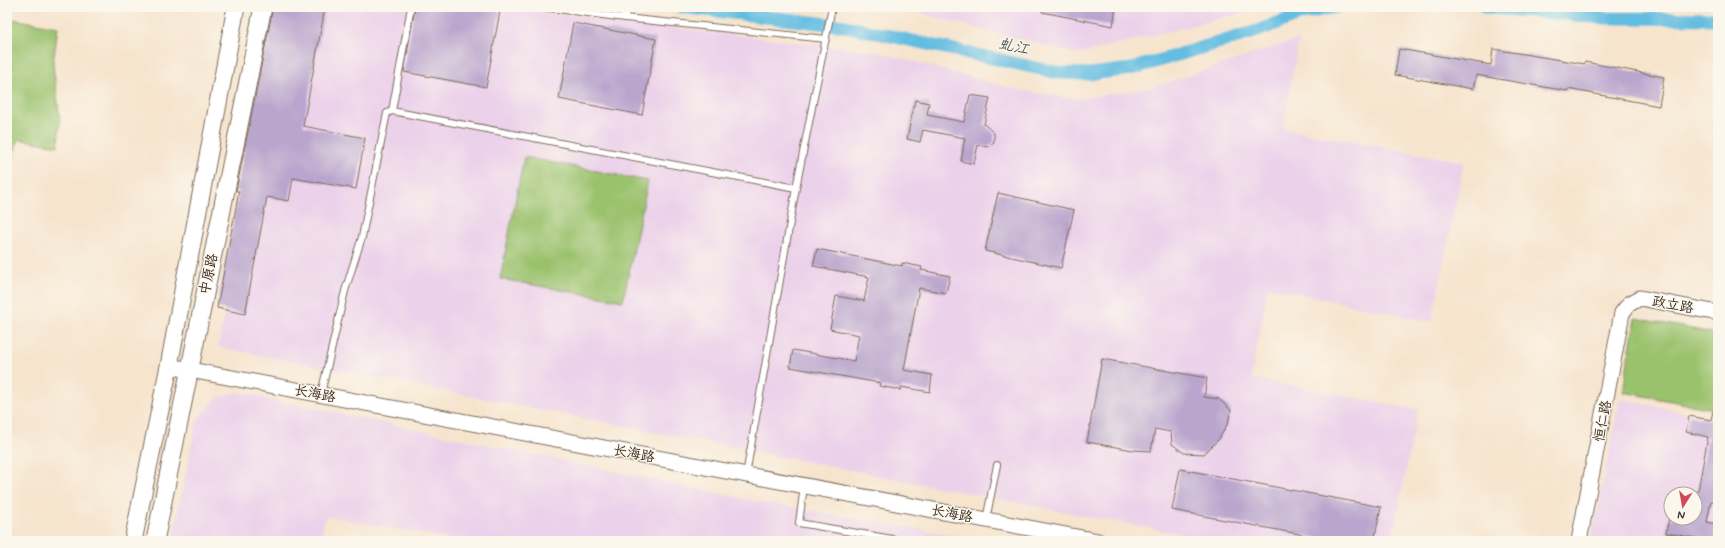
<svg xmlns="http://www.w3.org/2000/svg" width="1725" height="548" font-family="Mynerve,'LXGW WenKai TC',sans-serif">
<rect width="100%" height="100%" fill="#fbf7ec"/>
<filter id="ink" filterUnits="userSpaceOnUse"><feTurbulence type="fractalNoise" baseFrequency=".025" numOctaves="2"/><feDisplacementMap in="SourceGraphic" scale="8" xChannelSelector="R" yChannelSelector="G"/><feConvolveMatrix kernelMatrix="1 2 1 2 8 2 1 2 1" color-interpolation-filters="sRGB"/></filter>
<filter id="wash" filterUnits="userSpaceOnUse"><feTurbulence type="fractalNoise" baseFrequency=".012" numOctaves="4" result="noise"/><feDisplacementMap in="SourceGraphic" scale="16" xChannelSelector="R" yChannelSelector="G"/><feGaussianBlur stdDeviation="0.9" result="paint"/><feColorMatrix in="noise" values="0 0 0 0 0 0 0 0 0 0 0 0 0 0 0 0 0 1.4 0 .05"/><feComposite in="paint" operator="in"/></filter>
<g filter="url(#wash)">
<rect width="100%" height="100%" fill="#f6e4cd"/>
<path fill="#ecd1ea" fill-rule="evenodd" d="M 285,7 L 504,7 L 878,52 L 1014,89 L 1075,99 L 1151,88 L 1299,39 L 1283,129 L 1464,162 L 1432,322 L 1268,287 L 1251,378 L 1418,410 L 1392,541 L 1215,541 L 218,347 Z
M 897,7 L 1265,7 L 1077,54 Z
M 237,392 L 760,502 L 987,541 L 462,541 L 326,516 L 320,541 L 172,541 L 197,419 L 217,398 Z
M 1620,399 L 1718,419 L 1718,541 L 1591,541 ZM 1671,494 L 1695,494 L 1695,518 L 1671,518 Z"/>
<path fill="#9ac16c" stroke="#6a7645" d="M 7,18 L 58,27 L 53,64 L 60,120 L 58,146 L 18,139 L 8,175 Z
M 524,157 L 648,181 L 623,301 L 500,279 Z
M 1635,318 L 1718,334 L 1718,410 L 1623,392 Z"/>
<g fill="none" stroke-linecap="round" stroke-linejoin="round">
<path stroke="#64bde1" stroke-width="13" d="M 681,7 L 845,26 L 1059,73 L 1089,74 L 1131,69 L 1257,31 L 1302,14 L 1336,7
M 1485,7 L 1605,18 L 1718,19"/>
</g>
<g id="blocks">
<path fill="#b9a5cd" d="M 273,7 L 325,8 L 303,126 L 365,138 L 356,189 L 293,178 L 289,201 L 267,197 L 245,314 L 217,308 L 239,191 L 236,191 Z
M 415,7 L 479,7 L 500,11 L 486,87 L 404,72 Z
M 1042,7 L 1116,7 L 1113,26 L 1042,12 Z
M 573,23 L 656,39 L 642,115 L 559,99 Z
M 1399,49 L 1491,65 L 1493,49 L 1585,64 L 1585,62 L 1664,77 L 1659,106 L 1568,89 L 1567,91 L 1476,75 L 1473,89 L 1395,75 Z
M 970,95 L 990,98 L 984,124 L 994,133 L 994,142 L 987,147 L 978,145 L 974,164 L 961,161 L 965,138 L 923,130 L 920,142 L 907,139 L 915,100 L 929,103 L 927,115 L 964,122 Z
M 998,193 L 1074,210 L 1061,268 L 985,251 Z
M 817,249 L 902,266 L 902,263 L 922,267 L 921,270 L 950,276 L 946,293 L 919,288 L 904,370 L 932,375 L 930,392 L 901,387 L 901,390 L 879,386 L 880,383 L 790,367 L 793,350 L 854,361 L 859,335 L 830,329 L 836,296 L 864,301 L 869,277 L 813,266 Z
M 1102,359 L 1207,378 L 1204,397 L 1219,399 L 1231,410 L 1228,423 L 1219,439 L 1204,454 L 1184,453 L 1172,444 L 1171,432 L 1155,429 L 1151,451 L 1133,450 L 1087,442 Z
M 1713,411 L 1718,411 L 1718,502 L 1711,501 L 1707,522 L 1717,524 L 1714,541 L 1666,533 L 1669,518 L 1692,520 L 1695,518 L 1695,506 L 1708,437 L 1686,432 L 1689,416 L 1711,420 Z
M 1180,469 L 1381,507 L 1374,541 L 1336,541 L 1172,510 Z"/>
</g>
</g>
<g filter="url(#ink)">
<use href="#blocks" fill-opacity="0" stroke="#7c6b5b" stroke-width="1"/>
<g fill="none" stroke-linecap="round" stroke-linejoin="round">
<g stroke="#7c6b5b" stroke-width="8">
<path id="service" d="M 411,7 L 392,111 L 796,188
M 543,7 L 625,18 L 826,39
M 625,18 L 627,7
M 321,394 L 345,291 L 362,237 L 387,113 L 392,111
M 746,475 L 796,188 L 832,7
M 804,486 L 799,523 L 904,541
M 986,520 L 997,465"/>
</g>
<g stroke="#7c6b5b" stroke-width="17">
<path id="tertiary" d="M 169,366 L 1098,541
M 1579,541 L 1622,313 L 1629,304 L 1640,298 L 1718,313"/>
</g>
<g stroke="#7c6b5b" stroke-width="19">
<path id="secondary" d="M 133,541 L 169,366 L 236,7
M 155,541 L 263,7"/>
</g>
<use href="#service" stroke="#fff" stroke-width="6"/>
<use href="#tertiary" stroke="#fff" stroke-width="15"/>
<use href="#secondary" stroke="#fff" stroke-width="17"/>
</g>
</g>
<g text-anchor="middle" stroke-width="3" stroke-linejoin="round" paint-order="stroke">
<g font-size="14" fill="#3b2a1e" stroke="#fbf7ec">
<text transform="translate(208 274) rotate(-78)" y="5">中原路</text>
<text transform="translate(1673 304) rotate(10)" y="5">政立路</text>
<text transform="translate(315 393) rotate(11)" y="5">长海路</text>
<text transform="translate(1602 421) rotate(-79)" y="5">恒仁路</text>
<text transform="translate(634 453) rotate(11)" y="5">长海路</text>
<text transform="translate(952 513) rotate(11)" y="5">长海路</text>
</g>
<g font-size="15" font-style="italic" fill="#475658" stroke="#fbf7ec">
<text transform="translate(1014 46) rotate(12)" y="5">虬江</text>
</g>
</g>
<rect width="1725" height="548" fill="none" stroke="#fbf7ec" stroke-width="24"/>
<g transform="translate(1683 506) rotate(191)"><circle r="19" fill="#fbf7ec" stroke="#aea59a"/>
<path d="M0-3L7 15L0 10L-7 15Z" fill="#d1495b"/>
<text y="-6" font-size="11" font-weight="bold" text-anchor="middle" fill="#3b2a1e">N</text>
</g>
</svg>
